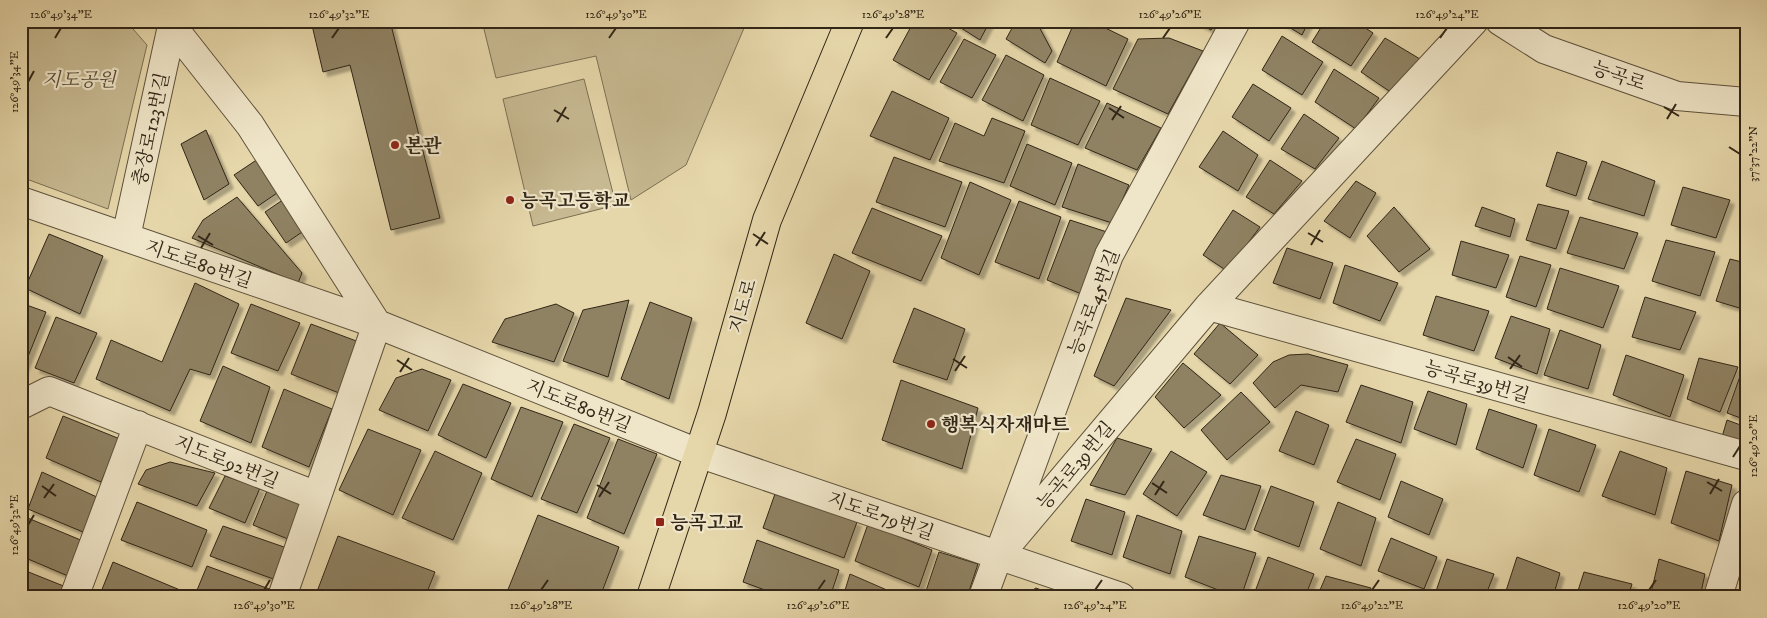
<svg xmlns="http://www.w3.org/2000/svg" width="1767" height="618" font-family="'IM FELL DW Pica','Noto Serif KR',serif">
<defs>
<filter id="shadow"><feDropShadow dx="4.5" dy="4.5" stdDeviation="1" flood-color="#0004"/></filter>
</defs>
<rect width="100%" height="100%" fill="#e6d7aa"/>
<filter id="stains"><feTurbulence type="fractalNoise" baseFrequency=".004" numOctaves="4"/><feColorMatrix values="0 0 0 0 .2 0 0 0 0 .09 0 0 0 0 .02 0 0 0 .5 -.17"/></filter>
<radialGradient id="worn" r=".72"><stop offset=".6" stop-color="#630" stop-opacity="0"/><stop offset="1" stop-color="#630" stop-opacity=".3"/></radialGradient>
<path fill="#c7b991" stroke="#7c7054" d="M 21,21 L 126,21 L 147,45 L 108,209 L 21,177 Z
M 482,21 L 747,21 L 686,165 L 631,200 L 596,56 L 496,78 Z
M 584,79 L 616,205 L 533,226 L 503,99 Z"/>
<path fill="#8f8263" stroke="#312617" filter="url(#shadow)" d="M 311,21 L 390,21 L 440,218 L 391,230 L 350,65 L 323,72 Z
M 914,21 L 935,21 L 957,33 L 929,80 L 893,60 Z
M 950,21 L 990,21 L 980,40 Z
M 1016,21 L 1036,21 L 1052,51 L 1045,63 L 1006,39 Z
M 1075,21 L 1091,21 L 1128,39 L 1106,86 L 1057,62 Z
M 1195,21 L 1217,21 L 1211,30 Z
M 1279,21 L 1309,21 L 1302,35 Z
M 1325,21 L 1355,21 L 1373,33 L 1351,66 L 1312,42 Z
M 1282,36 L 1323,62 L 1302,95 L 1262,70 Z
M 1169,38 L 1203,51 L 1168,114 L 1113,89 L 1138,39 Z
M 1385,38 L 1420,59 L 1392,93 L 1361,72 Z
M 964,39 L 996,55 L 972,98 L 940,82 Z
M 1006,55 L 1044,75 L 1023,121 L 982,100 Z
M 1334,69 L 1379,98 L 1356,129 L 1315,102 Z
M 1050,78 L 1100,101 L 1078,145 L 1031,125 Z
M 1253,84 L 1291,108 L 1269,141 L 1232,117 Z
M 892,91 L 949,118 L 930,160 L 870,136 Z
M 1107,103 L 1161,128 L 1137,170 L 1085,148 Z
M 1304,114 L 1339,138 L 1315,169 L 1281,149 Z
M 992,118 L 1025,131 L 1004,183 L 939,161 L 955,123 L 984,136 Z
M 206,130 L 229,184 L 204,200 L 181,144 Z
M 1223,131 L 1258,155 L 1238,191 L 1199,167 Z
M 1027,144 L 1072,163 L 1055,205 L 1010,186 Z
M 1557,152 L 1587,162 L 1576,196 L 1546,186 Z
M 261,157 L 283,189 L 258,206 L 234,175 Z
M 894,157 L 962,182 L 945,227 L 876,202 Z
M 1270,160 L 1302,181 L 1274,214 L 1246,197 Z
M 1602,161 L 1655,181 L 1644,216 L 1588,199 Z
M 1078,164 L 1129,185 L 1112,223 L 1062,207 Z
M 1356,181 L 1376,193 L 1350,238 L 1324,221 Z
M 970,182 L 1011,200 L 979,275 L 941,258 Z
M 1683,187 L 1730,200 L 1716,238 L 1671,225 Z
M 237,197 L 302,273 L 298,283 L 192,238 L 203,220 Z
M 287,197 L 308,228 L 286,243 L 265,212 Z
M 1019,201 L 1061,217 L 1039,279 L 995,262 Z
M 1538,204 L 1569,211 L 1556,249 L 1526,240 Z
M 1394,207 L 1430,249 L 1399,272 L 1367,236 Z
M 1482,207 L 1515,219 L 1510,237 L 1475,226 Z
M 872,208 L 942,236 L 921,281 L 852,253 Z
M 1233,210 L 1260,227 L 1227,271 L 1203,255 Z
M 1580,217 L 1638,233 L 1624,269 L 1567,253 Z
M 1070,220 L 1110,233 L 1084,295 L 1047,280 Z
M 49,234 L 103,256 L 80,314 L 25,288 Z
M 1666,240 L 1715,252 L 1700,296 L 1652,281 Z
M 1461,241 L 1509,255 L 1496,288 L 1452,275 Z
M 1287,248 L 1333,263 L 1320,299 L 1273,283 Z
M 834,254 L 870,271 L 842,339 L 806,323 Z
M 1520,256 L 1551,265 L 1536,307 L 1506,297 Z
M 1730,259 L 1746,263 L 1746,310 L 1716,301 Z
M 1345,265 L 1398,283 L 1380,321 L 1333,303 Z
M 1560,268 L 1619,286 L 1603,328 L 1547,309 Z
M 195,283 L 239,304 L 210,375 L 190,369 L 170,411 L 96,379 L 111,340 L 162,362 Z
M 1436,296 L 1489,311 L 1474,351 L 1423,335 Z
M 1645,297 L 1696,312 L 1680,350 L 1632,337 Z
M 1126,298 L 1171,310 L 1114,386 L 1094,376 Z
M 629,300 L 608,377 L 563,361 L 583,310 Z
M 650,302 L 692,318 L 669,399 L 621,379 Z
M 21,303 L 46,312 L 23,369 L 21,369 Z
M 251,304 L 300,323 L 278,371 L 231,353 Z
M 556,304 L 574,313 L 554,362 L 492,342 L 505,319 Z
M 914,308 L 965,329 L 947,380 L 893,362 Z
M 1511,316 L 1550,329 L 1537,374 L 1495,358 Z
M 56,317 L 97,333 L 74,383 L 35,368 Z
M 1220,323 L 1258,355 L 1230,384 L 1194,354 Z
M 311,324 L 359,342 L 339,393 L 291,374 Z
M 1560,330 L 1601,345 L 1588,389 L 1544,375 Z
M 1308,354 L 1348,365 L 1338,392 L 1301,385 L 1275,408 L 1253,383 L 1273,362 L 1289,355 Z
M 1626,355 L 1684,375 L 1670,417 L 1613,395 Z
M 1699,358 L 1738,367 L 1720,412 L 1687,399 Z
M 1745,362 L 1746,362 L 1746,420 L 1727,413 Z
M 1183,363 L 1221,395 L 1184,428 L 1155,397 Z
M 223,366 L 270,387 L 251,443 L 200,421 Z
M 422,369 L 451,380 L 428,431 L 379,410 L 396,378 Z
M 901,380 L 978,408 L 962,469 L 882,440 Z
M 463,384 L 511,403 L 486,458 L 438,435 Z
M 1361,385 L 1413,402 L 1401,443 L 1346,422 Z
M 284,389 L 332,409 L 309,467 L 262,447 Z
M 1428,391 L 1467,404 L 1456,445 L 1414,429 Z
M 1241,392 L 1270,422 L 1227,460 L 1201,430 Z
M 521,407 L 563,422 L 532,497 L 491,479 Z
M 1489,409 L 1537,425 L 1523,468 L 1476,449 Z
M 1296,411 L 1329,425 L 1314,465 L 1279,451 Z
M 63,416 L 120,439 L 101,482 L 46,458 Z
M 1727,420 L 1746,427 L 1746,444 L 1722,437 Z
M 574,424 L 610,438 L 577,513 L 541,499 Z
M 368,429 L 421,450 L 393,515 L 339,490 Z
M 1549,429 L 1596,445 L 1579,492 L 1534,475 Z
M 1117,438 L 1152,449 L 1125,495 L 1090,485 Z
M 618,439 L 657,454 L 624,534 L 587,518 Z
M 1356,439 L 1396,454 L 1380,500 L 1337,482 Z
M 435,451 L 482,473 L 453,540 L 402,518 Z
M 1171,451 L 1207,472 L 1177,516 L 1143,494 Z
M 1620,451 L 1667,468 L 1655,515 L 1602,496 Z
M 170,462 L 215,473 L 197,506 L 138,484 L 146,470 Z
M 1686,471 L 1732,485 L 1719,541 L 1671,523 Z
M 42,472 L 99,498 L 83,532 L 28,509 Z
M 1221,475 L 1261,486 L 1245,530 L 1203,515 Z
M 225,476 L 260,488 L 245,523 L 209,508 Z
M 1401,481 L 1443,499 L 1429,535 L 1388,517 Z
M 1271,486 L 1314,502 L 1299,547 L 1254,530 Z
M 267,491 L 300,504 L 288,539 L 253,525 Z
M 776,491 L 857,522 L 844,558 L 763,528 Z
M 1086,499 L 1125,512 L 1112,555 L 1071,541 Z
M 137,502 L 207,530 L 192,567 L 121,540 Z
M 1338,502 L 1376,518 L 1361,566 L 1320,549 Z
M 538,515 L 619,547 L 600,597 L 505,597 Z
M 1137,515 L 1182,531 L 1170,574 L 1123,557 Z
M 23,516 L 83,541 L 68,576 L 21,556 L 21,522 Z
M 868,524 L 932,550 L 919,587 L 855,561 Z
M 223,526 L 287,548 L 276,580 L 210,556 Z
M 338,536 L 435,572 L 425,597 L 342,597 L 318,589 Z
M 1199,536 L 1256,553 L 1241,597 L 1236,597 L 1185,577 Z
M 1391,538 L 1437,557 L 1424,589 L 1378,571 Z
M 757,540 L 839,570 L 830,597 L 784,597 L 743,582 Z
M 939,552 L 978,564 L 967,597 L 924,597 Z
M 1268,557 L 1314,574 L 1305,597 L 1253,597 Z
M 1517,557 L 1560,573 L 1553,597 L 1504,597 Z
M 1447,559 L 1494,574 L 1485,597 L 1446,597 L 1435,594 Z
M 1659,559 L 1705,574 L 1700,597 L 1650,597 Z
M 113,562 L 180,590 L 178,597 L 99,597 Z
M 207,566 L 272,590 L 269,597 L 200,597 L 195,595 Z
M 21,569 L 66,587 L 62,597 L 21,597 Z
M 1584,572 L 1632,584 L 1628,597 L 1576,597 Z
M 850,574 L 903,597 L 843,597 Z
M 1326,576 L 1371,588 L 1368,597 L 1317,597 Z
M 1036,588 L 1059,597 L 1021,597 Z"/>
<g fill="none" stroke-linecap="round" stroke-linejoin="round">
<g stroke="#5e523c" stroke-width="30">
<path id="minor" d="M 1500,21 L 1544,49 L 1677,96 L 1746,102
M 172,26 L 250,125 L 377,324 L 282,597
M 21,201 L 377,324 L 698,453 L 1121,597
M 126,237 L 172,26 L 168,21
M 1209,306 L 1746,456
M 21,405 L 49,391 L 317,496
M 998,556 L 1209,306 L 1474,21
M 74,597 L 138,425
M 983,597 L 1109,255 L 1236,21
M 1718,597 L 1746,504"/>
</g>
<g stroke="#312617" stroke-width="30">
<path id="major" d="M 651,597 L 712,413 L 767,220 L 850,21"/>
</g>
<use href="#minor" stroke="#efe5c8" stroke-width="28"/>
<use href="#major" stroke="#e6d7aa" stroke-width="28"/>
</g>
<path fill="none" stroke="#312617" stroke-width="2" d="M 55,38 L 61,28M 332,38 L 339,28M 609,38 L 616,28M 886,38 L 893,28M 1163,38 L 1170,28M 1440,38 L 1447,28M 28,82 L 34,71M 1664,107 L 1679,116M 1109,108 L 1124,118M 554,110 L 569,119M 1667,119 L 1676,104M 1112,120 L 1121,106M 557,122 L 566,107M 1729,147 L 1740,154M 1308,233 L 1323,242M 753,234 L 768,244M 198,236 L 213,245M 1311,245 L 1320,230M 756,246 L 765,232M 201,248 L 210,233M 1508,357 L 1522,367M 953,359 L 967,368M 397,360 L 412,370M 1510,369 L 1520,355M 955,371 L 965,356M 400,372 L 409,358M 1733,457 L 1740,446M 1707,482 L 1722,491M 1152,483 L 1167,493M 597,485 L 611,494M 42,486 L 56,496M 1710,494 L 1719,479M 1155,495 L 1164,481M 599,497 L 609,482M 44,498 L 54,484M 28,525 L 34,515M 264,590 L 270,580M 541,590 L 548,580M 818,590 L 825,580M 1095,590 L 1102,580M 1372,590 L 1379,580M 1649,590 L 1656,580"/>
<g fill="#8f2418" stroke="#efe5c8" stroke-width="2">
<circle cx="395" cy="145" r="5"/>
<circle cx="510" cy="200" r="5"/>
<circle cx="931" cy="424" r="5"/>
<rect x="655" y="517" width="10" height="10" rx="2.5"/>
</g>
<g text-anchor="middle" stroke-width="4.5" stroke-linejoin="round" paint-order="stroke">
<g font-size="19" fill="#312617" stroke="#efe5c8">
<text transform="translate(1619 75) rotate(19)" y="7">능곡로</text>
<text transform="translate(150 129) rotate(-78)" y="7">충장로123번길</text>
<text transform="translate(199 263) rotate(19)" y="7">지도로80번길</text>
<text transform="translate(1093 302) rotate(-69)" y="7">능곡로45번길</text>
<text transform="translate(742 306) rotate(-74)" y="7">지도로</text>
<text transform="translate(1477 381) rotate(16)" y="7">능곡로39번길</text>
<text transform="translate(579 405) rotate(22)" y="7">지도로80번길</text>
<text transform="translate(227 461) rotate(22)" y="7">지도로92번길</text>
<text transform="translate(1075 465) rotate(-50)" y="7">능곡로39번길</text>
<text transform="translate(881 515) rotate(19)" y="7">지도로79번길</text>
</g>
<g font-size="19" font-style="italic" fill="#564b36" stroke="#efe5c8">
<text x="79" y="86">지도공원</text>
</g>
<g font-size="19" font-weight="bold" fill="#312617" stroke="#efe5c8" text-anchor="start">
<text x="405" y="152">본관</text>
<text x="520" y="207">능곡고등학교</text>
<text x="941" y="431">행복식자재마트</text>
<text x="670" y="529">능곡고교</text>
</g>
</g>
<rect width="1767" height="618" fill="none" stroke="#e6d7aa" stroke-width="55"/>
<rect x="28" y="28" width="1712" height="562" fill="none" stroke="#312617" stroke-width="2"/>
<g font-size="12" text-anchor="middle" fill="#312617">
<text x="61" y="18">126°49'34"E</text>
<text x="339" y="18">126°49'32"E</text>
<text x="616" y="18">126°49'30"E</text>
<text x="893" y="18">126°49'28"E</text>
<text x="1170" y="18">126°49'26"E</text>
<text x="1447" y="18">126°49'24"E</text>
<text transform="translate(14 82) rotate(-90)" y="4">126°49'34"E</text>
<text transform="translate(1753 154) rotate(-90)" y="4">37°37'22"N</text>
<text transform="translate(1753 446) rotate(-90)" y="4">126°49'20"E</text>
<text transform="translate(14 525) rotate(-90)" y="4">126°49'32"E</text>
<text x="264" y="609">126°49'30"E</text>
<text x="541" y="609">126°49'28"E</text>
<text x="818" y="609">126°49'26"E</text>
<text x="1095" y="609">126°49'24"E</text>
<text x="1372" y="609">126°49'22"E</text>
<text x="1649" y="609">126°49'20"E</text>
</g>
<rect width="100%" height="100%" filter="url(#stains)"/>
<rect width="100%" height="100%" fill="url(#worn)"/>
</svg>
